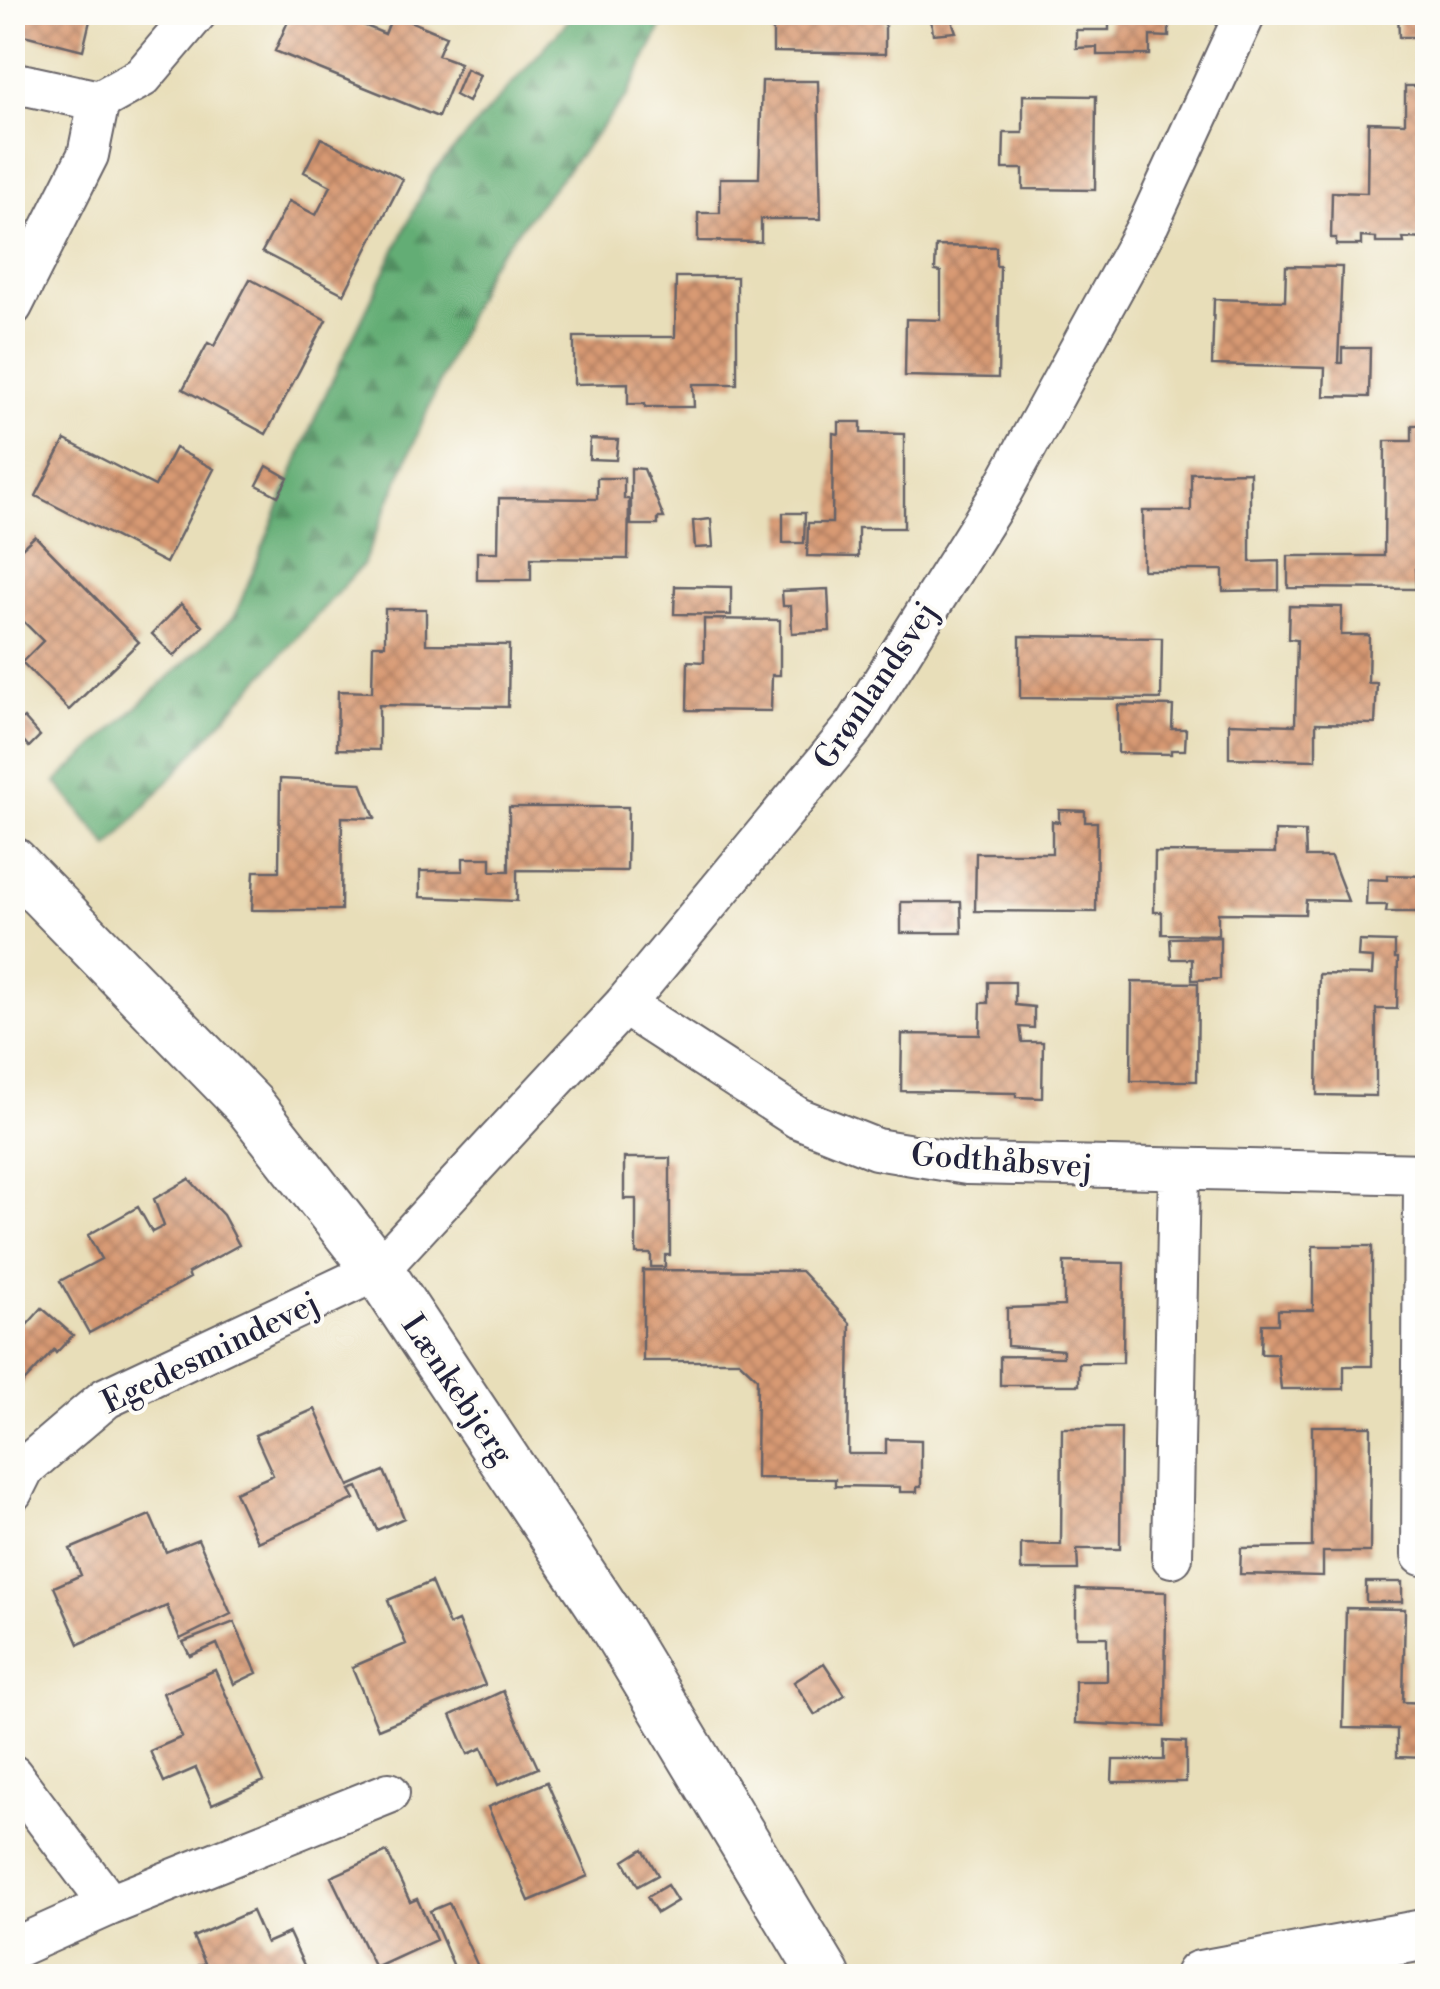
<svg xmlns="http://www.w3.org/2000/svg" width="1440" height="1989" font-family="'Libre Bodoni',serif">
<defs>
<pattern id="forest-firs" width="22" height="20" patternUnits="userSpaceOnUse" patternTransform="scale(2.5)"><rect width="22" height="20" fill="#63ad75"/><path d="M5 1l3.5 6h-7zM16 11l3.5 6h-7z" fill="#518c61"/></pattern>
<pattern id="building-cross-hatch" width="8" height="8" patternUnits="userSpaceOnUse" patternTransform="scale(2.5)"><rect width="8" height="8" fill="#d89a73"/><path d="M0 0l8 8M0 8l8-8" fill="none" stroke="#af7d60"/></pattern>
</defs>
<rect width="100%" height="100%" fill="#fdfcf7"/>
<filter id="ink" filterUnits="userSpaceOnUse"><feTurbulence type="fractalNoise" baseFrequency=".01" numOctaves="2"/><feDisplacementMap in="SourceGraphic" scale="20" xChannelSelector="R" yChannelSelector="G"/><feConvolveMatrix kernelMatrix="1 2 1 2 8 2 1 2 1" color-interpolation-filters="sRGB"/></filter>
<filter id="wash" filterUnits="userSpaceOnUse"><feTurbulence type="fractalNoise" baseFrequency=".0048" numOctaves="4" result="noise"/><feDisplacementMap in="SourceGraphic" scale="40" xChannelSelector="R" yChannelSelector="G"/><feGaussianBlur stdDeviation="2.25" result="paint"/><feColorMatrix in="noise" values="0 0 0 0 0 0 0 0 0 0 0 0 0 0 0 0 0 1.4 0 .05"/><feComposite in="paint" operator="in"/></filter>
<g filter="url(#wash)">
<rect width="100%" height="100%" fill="#e8deb9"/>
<path fill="url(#forest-firs)" stroke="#426858" stroke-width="2.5" d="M 576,12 L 668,13 L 627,96 L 488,267 L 363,564 L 109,847 L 56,782 L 235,616 L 319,408 L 431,175 Z"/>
<g id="blocks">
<path fill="url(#building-cross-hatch)" d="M 12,12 L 92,12 L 83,50 L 12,32 Z
M 292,12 L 333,12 L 385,34 L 393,14 L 446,36 L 438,55 L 460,63 L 438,117 L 275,51 Z
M 773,12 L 885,12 L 885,54 L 773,52 Z
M 930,12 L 949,12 L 956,32 L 933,34 Z
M 1109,12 L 1169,12 L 1169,37 L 1150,36 L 1150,55 L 1097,55 L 1097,47 L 1076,48 L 1076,30 L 1109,30 Z
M 1398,12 L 1428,12 L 1428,37 L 1399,37 Z
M 466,69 L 480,75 L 468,102 L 455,95 Z
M 762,81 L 818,81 L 821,219 L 761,219 L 761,242 L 698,241 L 698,213 L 720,213 L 720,178 L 759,178 Z
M 1405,86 L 1428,86 L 1428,239 L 1403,238 L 1404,243 L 1376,243 L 1376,238 L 1361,237 L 1361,245 L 1336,245 L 1336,238 L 1331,238 L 1332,192 L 1367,193 L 1368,122 L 1405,123 Z
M 1023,95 L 1096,96 L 1095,190 L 1023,189 L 1023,169 L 1003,169 L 1004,133 L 1023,133 Z
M 321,138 L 403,179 L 344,294 L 262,252 L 289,201 L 316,215 L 331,186 L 304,172 Z
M 936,246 L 996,247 L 996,266 L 1000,266 L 998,378 L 905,376 L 906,319 L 941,320 L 941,272 L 935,271 Z
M 1286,266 L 1342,267 L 1338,363 L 1342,363 L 1342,348 L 1370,348 L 1369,397 L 1324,396 L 1325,368 L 1212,365 L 1214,299 L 1285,301 Z
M 676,277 L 737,277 L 737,384 L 693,384 L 694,407 L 645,407 L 645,404 L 628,404 L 628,383 L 574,384 L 574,337 L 675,337 Z
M 250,279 L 326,320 L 266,434 L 183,389 L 208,343 L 214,346 Z
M 839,422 L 861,422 L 861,433 L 904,434 L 904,528 L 858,528 L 858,557 L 807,556 L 808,523 L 832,523 L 833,433 L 839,434 Z
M 1412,425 L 1428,425 L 1428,569 L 1415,569 L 1416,589 L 1288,588 L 1288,556 L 1384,556 L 1385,441 L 1412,441 Z
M 590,439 L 618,440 L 616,460 L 589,459 Z
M 65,440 L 155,486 L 175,448 L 214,469 L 166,563 L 36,496 Z
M 267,466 L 288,478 L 278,496 L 257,485 Z
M 631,468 L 644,469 L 664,518 L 658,518 L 658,525 L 631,525 Z
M 1250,472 L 1250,562 L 1279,561 L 1279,590 L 1223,591 L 1223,570 L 1143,570 L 1143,511 L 1191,511 L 1191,473 Z
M 597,478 L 624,478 L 624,499 L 629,499 L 628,559 L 531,558 L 531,580 L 477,580 L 477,552 L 498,552 L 499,498 L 597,499 Z
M 783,513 L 805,513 L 804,543 L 783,543 Z
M 711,519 L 713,547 L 695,548 L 693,521 Z
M 35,536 L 139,642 L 69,710 L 22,662 L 43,641 L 12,610 L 12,557 Z
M 675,586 L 731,587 L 731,615 L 674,614 Z
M 828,589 L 830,631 L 792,633 L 791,606 L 783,606 L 782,591 Z
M 181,604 L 203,626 L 174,656 L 152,634 Z
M 1289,606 L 1342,607 L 1341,635 L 1369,635 L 1368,683 L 1377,683 L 1375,724 L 1316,723 L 1316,760 L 1229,758 L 1229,723 L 1295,725 L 1297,640 L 1288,639 Z
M 385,609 L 426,609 L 426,644 L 509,645 L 508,707 L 379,705 L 379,750 L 337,749 L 338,691 L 372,692 L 373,645 L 385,645 Z
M 704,619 L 780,620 L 780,675 L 772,675 L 771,711 L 687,710 L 688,661 L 704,662 Z
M 1020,636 L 1162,638 L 1161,699 L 1020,698 Z
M 1118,705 L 1173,706 L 1172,729 L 1186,729 L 1185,750 L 1171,750 L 1171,754 L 1118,753 Z
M 24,718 L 40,736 L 29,747 L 12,728 Z
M 280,779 L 361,783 L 375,818 L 342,817 L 341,910 L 252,910 L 254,871 L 279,871 Z
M 509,807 L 628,807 L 627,871 L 517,870 L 517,901 L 420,897 L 420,871 L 463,871 L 463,858 L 491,858 L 491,871 L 509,871 Z
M 1059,810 L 1085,811 L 1085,822 L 1097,822 L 1096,912 L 975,911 L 976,853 L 1052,853 L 1052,821 L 1059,822 Z
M 1275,831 L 1305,832 L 1306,857 L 1331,857 L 1348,901 L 1306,900 L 1305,914 L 1218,913 L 1218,935 L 1162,934 L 1162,912 L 1154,912 L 1155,852 L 1275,853 Z
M 1387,875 L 1428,876 L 1428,912 L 1386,912 L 1387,905 L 1366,905 L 1367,879 L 1387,880 Z
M 901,902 L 961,902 L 962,933 L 901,933 Z
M 1220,937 L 1220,979 L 1192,980 L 1192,959 L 1171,959 L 1170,938 Z
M 1359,941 L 1395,942 L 1395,958 L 1398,958 L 1397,1009 L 1376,1009 L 1376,1096 L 1317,1095 L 1319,974 L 1372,975 L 1373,958 L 1358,957 Z
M 988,982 L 1015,982 L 1015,1005 L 1034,1007 L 1034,1028 L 1020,1027 L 1022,1042 L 1043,1042 L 1042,1098 L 1016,1097 L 1016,1093 L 901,1091 L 902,1034 L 980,1035 L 981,1003 L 988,1003 Z
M 1132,982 L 1198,983 L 1197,1081 L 1131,1081 Z
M 624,1158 L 670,1158 L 670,1255 L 665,1255 L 665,1267 L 651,1267 L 651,1254 L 636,1254 L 636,1199 L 624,1199 Z
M 189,1179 L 223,1215 L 239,1245 L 188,1273 L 190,1278 L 89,1333 L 60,1281 L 101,1259 L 88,1235 L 138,1207 L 152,1232 L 164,1226 L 154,1199 Z
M 1313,1246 L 1372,1246 L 1372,1366 L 1344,1366 L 1344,1389 L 1281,1389 L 1277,1354 L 1261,1354 L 1262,1324 L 1278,1324 L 1278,1310 L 1313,1310 Z
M 1064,1262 L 1124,1263 L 1123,1363 L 1079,1363 L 1079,1385 L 1000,1385 L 1000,1356 L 1063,1357 L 1063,1350 L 1007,1346 L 1007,1308 L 1064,1306 Z
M 643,1270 L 801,1271 L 850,1323 L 848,1454 L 886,1454 L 886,1439 L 921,1440 L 921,1487 L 917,1487 L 917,1492 L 900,1492 L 900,1487 L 835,1486 L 835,1479 L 756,1478 L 757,1378 L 739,1361 L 643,1361 Z
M 42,1308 L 73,1335 L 56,1353 L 54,1350 L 12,1395 L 12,1313 L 26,1326 Z
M 315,1409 L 349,1486 L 384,1471 L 404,1518 L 377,1530 L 358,1487 L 350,1490 L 355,1499 L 258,1542 L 235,1492 L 273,1475 L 255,1435 Z
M 1312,1426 L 1371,1426 L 1370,1552 L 1323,1552 L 1323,1576 L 1240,1574 L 1241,1548 L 1312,1547 Z
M 1062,1428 L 1121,1428 L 1120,1549 L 1077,1549 L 1078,1570 L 1021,1570 L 1021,1544 L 1061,1545 Z
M 150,1515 L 166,1552 L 198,1539 L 231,1614 L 180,1639 L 167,1606 L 79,1644 L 54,1587 L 81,1575 L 70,1549 Z
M 431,1582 L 449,1625 L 458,1621 L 485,1685 L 378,1729 L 352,1667 L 406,1644 L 388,1600 Z
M 1366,1582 L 1402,1582 L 1402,1602 L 1366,1602 Z
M 1076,1589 L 1166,1592 L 1165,1727 L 1075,1723 L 1075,1681 L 1107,1681 L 1107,1637 L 1076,1637 Z
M 1346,1608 L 1405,1609 L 1403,1702 L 1428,1703 L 1428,1758 L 1397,1757 L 1397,1729 L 1343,1728 Z
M 234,1622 L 257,1673 L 234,1684 L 217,1644 L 190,1656 L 183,1642 Z
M 824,1663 L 845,1695 L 815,1715 L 794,1682 Z
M 215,1670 L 264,1781 L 212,1804 L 196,1768 L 164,1782 L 150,1751 L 182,1737 L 163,1693 Z
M 503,1691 L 538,1768 L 498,1785 L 482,1748 L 468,1754 L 451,1715 Z
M 1164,1741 L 1186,1742 L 1186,1782 L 1112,1782 L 1113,1760 L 1164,1760 Z
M 547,1782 L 588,1876 L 529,1901 L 488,1807 Z
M 643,1849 L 658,1875 L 638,1886 L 624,1861 Z
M 387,1852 L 410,1902 L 417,1899 L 436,1940 L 375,1968 L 331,1877 Z
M 667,1885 L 677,1901 L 657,1913 L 647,1897 Z
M 449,1903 L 480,1971 L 468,1976 L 458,1976 L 430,1911 Z
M 252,1911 L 266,1943 L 289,1933 L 309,1976 L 175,1976 L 205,1963 L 193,1937 Z"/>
</g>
</g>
<g filter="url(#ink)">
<use href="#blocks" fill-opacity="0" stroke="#676467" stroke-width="2.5"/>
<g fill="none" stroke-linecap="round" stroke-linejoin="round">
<g stroke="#676467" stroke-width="44">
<path id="minor" d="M 12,82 L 99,101 L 142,77 L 197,12
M 12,306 L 88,155 L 99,101
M 624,1005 L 798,1118 L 876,1149 L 967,1164 L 1428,1174
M 12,1492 L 24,1468 L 106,1398 L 378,1270 L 624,1005 L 855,726 L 1001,493 L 1149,223 L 1246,12
M 1422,1555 L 1424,1174
M 1172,1557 L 1179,1169
M 12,1775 L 110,1905
M 12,1949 L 110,1905 L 389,1793"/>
</g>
<g stroke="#676467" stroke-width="54">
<path id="tertiary" d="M 12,862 L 249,1105 L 378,1270 L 611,1620 L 825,1976
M 1200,1976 L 1428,1934"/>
</g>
<use href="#minor" stroke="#fff" stroke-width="40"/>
<use href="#tertiary" stroke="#fff" stroke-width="50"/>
</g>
</g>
<g text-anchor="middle" stroke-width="8" stroke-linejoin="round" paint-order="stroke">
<g font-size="32" fill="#22223b" stroke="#fdfcf7">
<text transform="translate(875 685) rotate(-56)" y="11">Grønlandsvej</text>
<text transform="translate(1002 1160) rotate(4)" y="11">Godthåbsvej</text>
<text transform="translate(210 1352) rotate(-26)" y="11">Egedesmindevej</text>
<text transform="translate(458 1389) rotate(56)" y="11">Lænkebjerg</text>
</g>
</g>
<rect width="1440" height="1989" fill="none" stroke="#fdfcf7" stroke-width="50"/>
</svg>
